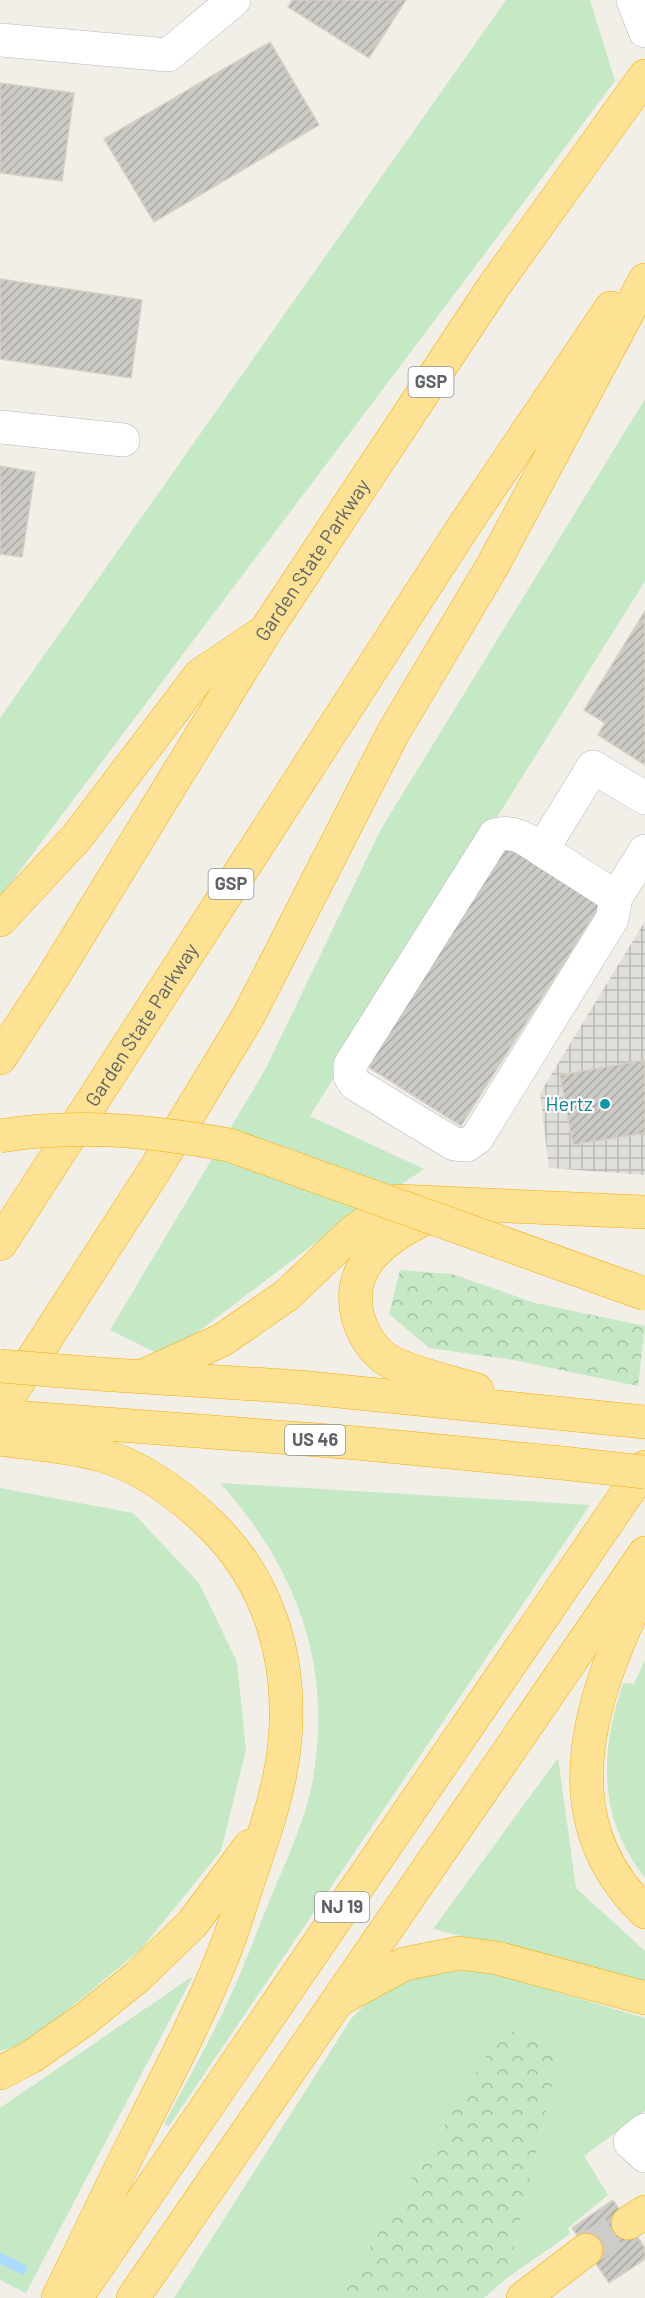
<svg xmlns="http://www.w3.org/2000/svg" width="645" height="2298" font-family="Barlow,sans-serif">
<defs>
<pattern id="industrial-grid" width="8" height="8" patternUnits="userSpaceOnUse" patternTransform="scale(1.5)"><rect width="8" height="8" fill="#e0deda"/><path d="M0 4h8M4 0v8" fill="none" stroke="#b9b8b5"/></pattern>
<pattern id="forest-crowns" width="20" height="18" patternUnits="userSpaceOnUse" patternTransform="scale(1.5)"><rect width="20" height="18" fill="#c5e8c5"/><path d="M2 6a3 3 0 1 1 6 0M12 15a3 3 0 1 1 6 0" fill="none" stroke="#a3c0a4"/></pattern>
<pattern id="building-hatch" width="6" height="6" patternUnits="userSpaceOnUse" patternTransform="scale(1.5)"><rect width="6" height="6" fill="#cccac5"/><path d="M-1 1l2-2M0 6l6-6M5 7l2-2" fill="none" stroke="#a9a8a4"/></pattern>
</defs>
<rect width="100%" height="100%" fill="#f1efe8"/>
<path fill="url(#industrial-grid)" d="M 645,921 L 645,1175 L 549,1168 L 540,1093 Z"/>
<path fill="#c5e8c5" d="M 506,0 L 590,0 L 615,81 L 0,897 L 0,718 Z
M 645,399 L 645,581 L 310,1116 L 424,1169 L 307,1249 L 165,1357 L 110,1330 L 265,1070 L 381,829 Z
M 220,1483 L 590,1505 L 169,2126 L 164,2124 C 186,2082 210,2042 229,1999 C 243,1969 255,1937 267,1907 C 284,1865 305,1823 313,1779 C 333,1664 296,1568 220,1483 Z
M 0,1488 L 133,1513 L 199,1583 L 237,1662 L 246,1750 L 221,1851 L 141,1949 L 28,2043 L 0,2051 Z
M 645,1660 L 645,1878 C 597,1816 600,1754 623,1683 L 634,1684 Z
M 558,1758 L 576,1888 L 645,1951 L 645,1983 L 433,1929 Z
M 449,1969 L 490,1972 L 645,2018 L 645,2111 L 584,2156 L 608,2195 L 568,2228 L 570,2234 L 507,2278 L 560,2051 L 504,2027 L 339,2298 L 174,2298 L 351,2019 C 382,1986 405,1978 449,1969 Z
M 193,1976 L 26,2293 L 0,2280 L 0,2108 Z"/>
<path fill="url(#forest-crowns)" d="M 400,1270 L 452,1274 L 535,1303 L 645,1326 L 638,1386 L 513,1360 L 429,1348 L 389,1314 Z
M 504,2027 L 560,2051 L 507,2278 L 484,2298 L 339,2298 Z"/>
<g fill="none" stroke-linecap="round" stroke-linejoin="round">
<path stroke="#aadaff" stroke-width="10" d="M 0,2258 L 22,2269"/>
</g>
<path fill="url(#building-hatch)" stroke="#d6d1c6" stroke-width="1.5" d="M 292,0 L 406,0 L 369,58 L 288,7 Z
M 270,42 L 319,125 L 154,222 L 104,139 Z
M 0,83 L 74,93 L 62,181 L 0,173 Z
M 0,279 L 142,300 L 131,378 L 0,359 Z
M 0,466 L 35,472 L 22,557 L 0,554 Z
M 645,611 L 645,765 L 598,735 L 605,723 L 584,710 Z
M 496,839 L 601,904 L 461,1126 L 357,1060 Z
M 645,1060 L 645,1133 L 573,1145 L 560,1075 Z
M 613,2200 L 645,2248 L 645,2259 L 609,2283 L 572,2228 Z"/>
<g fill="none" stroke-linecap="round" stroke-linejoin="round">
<path stroke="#ccccc8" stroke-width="33" stroke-dasharray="33 16" stroke-linecap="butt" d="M 586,2250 L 628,2223"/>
<g stroke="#b5b8bc" stroke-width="34">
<path id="minor" d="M 633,0 L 645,31
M 0,40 L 168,55 L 234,0
M 0,427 L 123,440
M 645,798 L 593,767 L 542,850 L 616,897 L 645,851
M 542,850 C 526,839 514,830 495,835 L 350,1065 L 350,1076 L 355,1084 L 454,1144 L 467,1145 L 477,1138 L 612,919 L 616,897
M 645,2130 L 630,2142 L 645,2156"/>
</g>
<g stroke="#f9ab00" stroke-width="34">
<g id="highway">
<path d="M 0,920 L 77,837 L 200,675 L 258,636"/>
<path id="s1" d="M 0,1058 L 53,977 L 266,630 L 494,286 L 645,76"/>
<path d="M 448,1206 C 404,1230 342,1254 358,1317 C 363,1335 374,1352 389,1361 C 408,1372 455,1383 477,1390"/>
<path id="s2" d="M 0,1244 L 464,526 L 611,308"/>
<path d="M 99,1374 L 299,1387 L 645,1422"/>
<path d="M 143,1376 L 222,1340 L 287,1295 L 354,1231 L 398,1201 L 645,1212"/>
<path d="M 0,1410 L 156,1168 L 249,1015 L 393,733 L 493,565 L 645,280"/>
<path d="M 0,1416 L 357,1443 L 562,1463"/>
<path d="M 0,1439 C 33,1444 69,1446 101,1455 C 142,1467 180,1495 210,1524 C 269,1581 292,1659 285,1740 C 281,1787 265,1832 250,1876 C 241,1903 233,1931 222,1958 C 197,2020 166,2078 136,2138 C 109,2191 84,2245 58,2298"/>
<path d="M 645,1583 C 594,1690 544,1814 645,1912"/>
<path d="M 342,1998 L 404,1964 L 459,1953 L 497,1958 L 645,1998"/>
<path d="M 0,2073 L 31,2057 L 85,2019 L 137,1977 L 192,1924 L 250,1846"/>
<path d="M 628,2223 L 645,2212"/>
<path d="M 80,2292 L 645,1467"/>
<path d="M 133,2298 L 645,1553"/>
<path d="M 523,2298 L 586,2250"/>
</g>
</g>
<use href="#minor" stroke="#fff" stroke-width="33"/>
<use href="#highway" stroke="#fde293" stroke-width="33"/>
<g stroke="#f9ab00" stroke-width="34" stroke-linecap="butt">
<path id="highway-bridge" d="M 0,1136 C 77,1123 153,1131 229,1145 L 645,1294
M 0,1366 L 99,1374
M 562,1463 L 645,1472"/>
</g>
<use href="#highway-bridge" stroke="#fde293" stroke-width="33"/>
</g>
<circle fill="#0f9aa8" stroke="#fff" stroke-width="2" cx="605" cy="1104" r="6"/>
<g text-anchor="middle" stroke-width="4.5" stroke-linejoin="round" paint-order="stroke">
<g fill="#fff" stroke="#8f9295" stroke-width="1.5">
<rect x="408.5" y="367" width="45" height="30" rx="4.5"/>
<rect x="208.5" y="869" width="45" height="30" rx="4.5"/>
<rect x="285" y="1425" width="60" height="30" rx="4.5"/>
<rect x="315" y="1892" width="54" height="30" rx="4.5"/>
</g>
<g font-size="18" font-weight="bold" fill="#5f6368">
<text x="431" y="388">GSP</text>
<text x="231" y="890">GSP</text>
<text x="315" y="1446">US 46</text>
<text x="342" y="1913">NJ 19</text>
</g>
<g font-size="20" fill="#5f6368" stroke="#fff">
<text dy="7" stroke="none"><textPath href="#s1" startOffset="588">Garden State Parkway</textPath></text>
<text dy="7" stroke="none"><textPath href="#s2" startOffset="261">Garden State Parkway</textPath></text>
</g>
<g font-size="20" fill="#0d838f" stroke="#fff" text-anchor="end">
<text x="593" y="1111">Hertz</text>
</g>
</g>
</svg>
